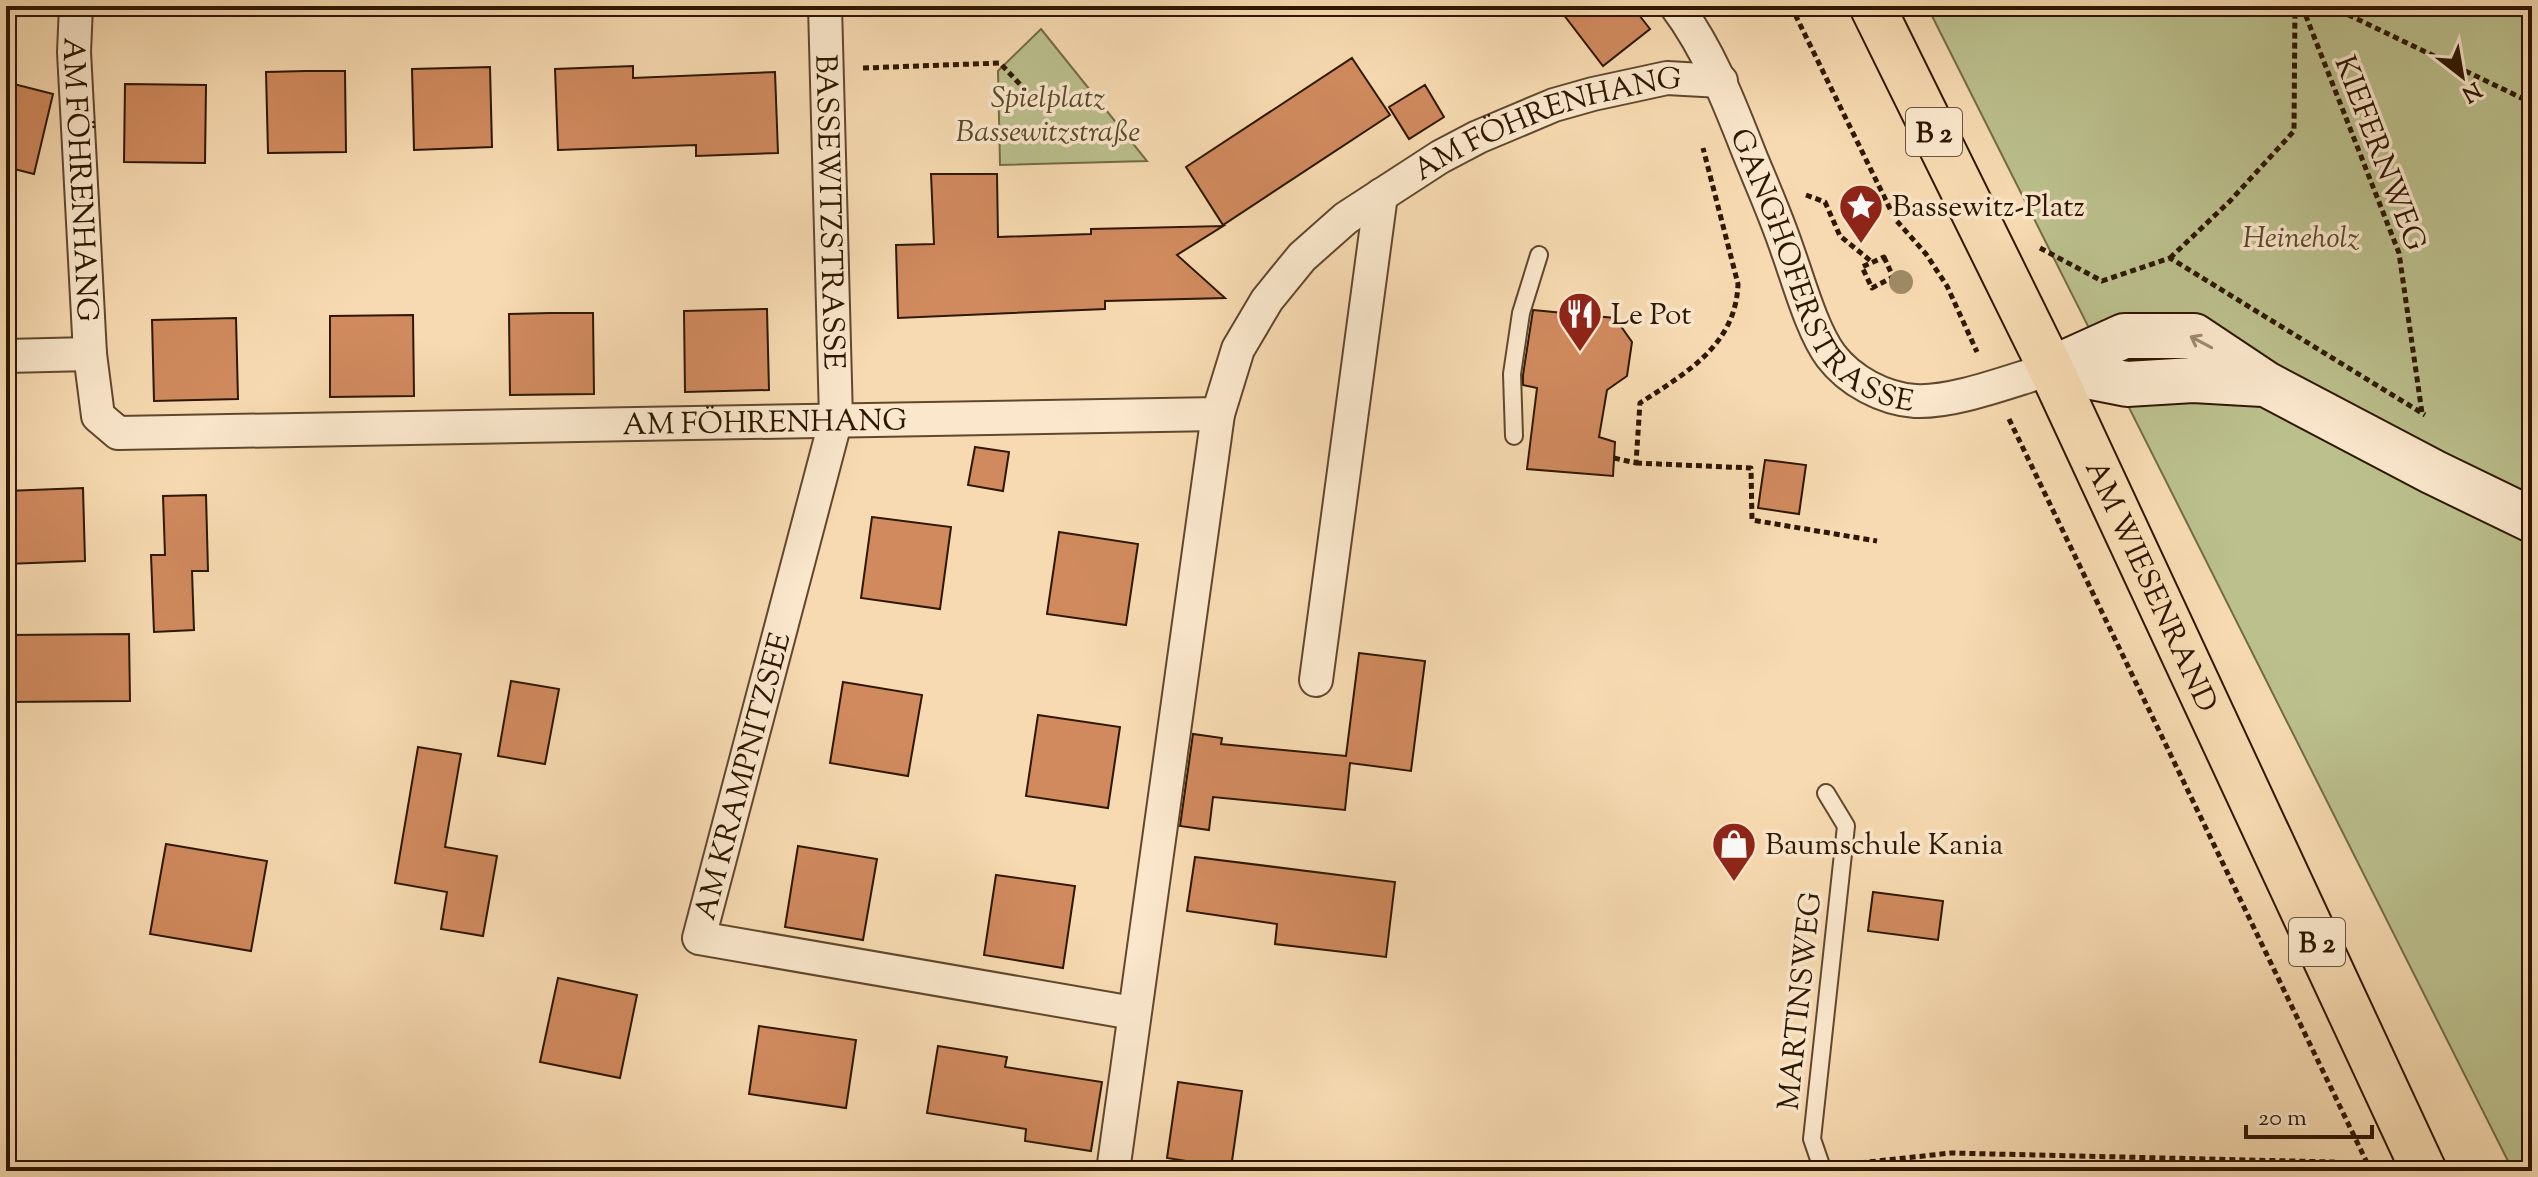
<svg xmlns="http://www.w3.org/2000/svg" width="2538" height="1177" font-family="'Sorts Mill Goudy',serif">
<rect width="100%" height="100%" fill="#f7dab1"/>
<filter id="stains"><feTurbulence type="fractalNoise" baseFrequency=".0025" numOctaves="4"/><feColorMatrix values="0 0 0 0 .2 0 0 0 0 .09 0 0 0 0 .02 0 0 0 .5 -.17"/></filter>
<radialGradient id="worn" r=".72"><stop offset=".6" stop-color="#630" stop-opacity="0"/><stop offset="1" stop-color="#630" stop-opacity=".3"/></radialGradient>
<path fill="#bbc08d" stroke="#746c46" stroke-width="2" d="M 1927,6 L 2532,6 L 2532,1171 L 2513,1171 Z
M 1041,29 L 1147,161 L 1000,165 L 998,71 Z"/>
<path fill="#d08a5e" stroke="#2e1700" stroke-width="2" d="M 1557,6 L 1632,6 L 1650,29 L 1603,66 Z
M 1352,58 L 1390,115 L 1223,225 L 1186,167 Z
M 633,66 L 633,78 L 775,72 L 778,153 L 696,156 L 696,145 L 558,150 L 555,69 Z
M 490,67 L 492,147 L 414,150 L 412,69 Z
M 306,71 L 345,71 L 346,152 L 268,153 L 266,72 Z
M 6,82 L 53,94 L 34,174 L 6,167 Z
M 125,84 L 206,85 L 205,163 L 124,162 Z
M 1425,85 L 1444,117 L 1409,139 L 1389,107 Z
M 931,174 L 997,174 L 998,237 L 1091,234 L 1091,229 L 1223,226 L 1177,255 L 1225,298 L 1105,301 L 1105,309 L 898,318 L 896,245 L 934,244 Z
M 767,309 L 769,390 L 685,392 L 684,311 Z
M 1533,310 L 1615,318 L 1632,342 L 1627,376 L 1607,390 L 1599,437 L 1615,442 L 1613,476 L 1527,469 L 1537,388 L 1523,385 L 1523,375 Z
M 551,313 L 593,313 L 594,394 L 510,395 L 509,314 Z
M 413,315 L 414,396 L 330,397 L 330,316 Z
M 236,318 L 238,399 L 154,401 L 152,320 Z
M 975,447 L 1009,452 L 1003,491 L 968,485 Z
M 1765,460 L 1806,465 L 1799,514 L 1758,508 Z
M 83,488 L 85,561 L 6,564 L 6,491 Z
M 206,495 L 208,571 L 192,571 L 194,630 L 154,632 L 151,555 L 165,555 L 163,496 Z
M 872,517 L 951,527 L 940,609 L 861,598 Z
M 1059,532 L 1138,544 L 1126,625 L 1047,614 Z
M 129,634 L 130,701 L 6,702 L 6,635 Z
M 1359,653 L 1425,661 L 1411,771 L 1350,763 L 1345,810 L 1213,797 L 1209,830 L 1180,826 L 1193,734 L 1222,738 L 1221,744 L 1346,756 Z
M 511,681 L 559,689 L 545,764 L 498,756 Z
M 843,682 L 922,695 L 908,776 L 830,763 Z
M 1038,715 L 1120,727 L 1108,808 L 1026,796 Z
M 418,747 L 461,754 L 445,847 L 497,856 L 483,936 L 441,929 L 447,892 L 395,883 Z
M 166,844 L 267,861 L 251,951 L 150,934 Z
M 798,846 L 877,859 L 863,940 L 785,927 Z
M 1195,857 L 1395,882 L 1386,957 L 1275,944 L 1277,924 L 1187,911 Z
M 996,875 L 1075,886 L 1063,968 L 984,955 Z
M 1873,892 L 1943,901 L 1938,940 L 1868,931 Z
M 558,978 L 637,995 L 620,1078 L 540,1062 Z
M 759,1026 L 856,1040 L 846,1108 L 749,1094 Z
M 938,1046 L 1007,1057 L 1005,1067 L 1102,1082 L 1091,1151 L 1025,1141 L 1026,1129 L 927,1113 Z
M 1178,1082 L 1242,1091 L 1231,1168 L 1167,1158 Z"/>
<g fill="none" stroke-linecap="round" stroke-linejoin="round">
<g stroke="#60482c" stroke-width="20">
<path id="lane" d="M 1514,436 L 1512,374 L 1521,313 L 1539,255
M 1823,1171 L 1812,1139 L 1846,826 L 1826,793"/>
</g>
<g stroke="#60482c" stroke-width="36">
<g id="street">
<path id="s1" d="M 76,6 L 74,52 L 90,354 L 98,416 L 118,433 L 1218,414 L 1238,349 L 1267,300 L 1302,257 L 1346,218 L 1440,157 L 1478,137 L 1554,105 L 1593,94 L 1667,78 L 1721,81"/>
<path id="s2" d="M 825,6 L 836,419 L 699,938 L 1133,1013"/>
<path id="s3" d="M 1676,6 C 1709,50 1729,102 1749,153 C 1762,185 1776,216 1787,249 C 1798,279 1812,331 1831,356 C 1850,381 1884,399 1915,401 C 1955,403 2012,380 2051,369"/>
<path d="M 6,356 L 90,354"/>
<path d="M 1316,680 L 1381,195"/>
<path d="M 1113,1171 L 1218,414"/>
</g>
</g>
<g stroke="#2e1700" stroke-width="48">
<path id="secondary" d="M 2051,369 L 2124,336 L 2194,336 L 2266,384 L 2433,472 L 2532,520
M 2051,369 L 2127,384 L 2193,380 L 2263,384"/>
</g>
<g stroke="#2e1700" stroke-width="48">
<g id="primary">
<path id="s4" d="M 1872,6 L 2051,369 L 2424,1171"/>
</g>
</g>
<path stroke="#2e1700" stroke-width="5" stroke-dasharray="6 4" stroke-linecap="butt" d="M 1791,6 L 1895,219 L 1926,254 L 1947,286 L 1977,352
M 2302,6 L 2399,253 L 2422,413
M 2330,6 L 2532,103
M 863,68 L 1000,63 L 1029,94
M 1806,195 L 1825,202 L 1840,236 L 1872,262
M 2040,248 L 2102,281 L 2170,258 L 2425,415
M 1884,257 L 1893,277 L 1872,288 L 1862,267 Z
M 2170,258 L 2230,201 L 2294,131 L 2295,6
M 2009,419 L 2371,1171
M 1614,458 L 1636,463 L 1640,403 C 1686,373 1736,345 1738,284 L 1703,148
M 1636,463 L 1751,468 L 1752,520 L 1877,541
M 1850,1164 L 1951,1153 L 2334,1162 L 2338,1171"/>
<use href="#lane" stroke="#fae7cc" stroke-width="16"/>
<use href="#street" stroke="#fae7cc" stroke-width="32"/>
<use href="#secondary" stroke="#fae7cc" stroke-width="44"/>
<use href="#primary" stroke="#f7dab1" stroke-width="44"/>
</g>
<g fill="#a08b67">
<circle cx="1863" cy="198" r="12"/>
<circle cx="1901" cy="282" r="12"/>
</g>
<defs><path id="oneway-shaft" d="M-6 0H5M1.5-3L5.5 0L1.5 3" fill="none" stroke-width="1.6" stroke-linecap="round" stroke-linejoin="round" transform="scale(2)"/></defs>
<use stroke="#9e8970" href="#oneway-shaft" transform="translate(2201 342) rotate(-152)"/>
<defs>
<g id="sight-pin" transform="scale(2.3)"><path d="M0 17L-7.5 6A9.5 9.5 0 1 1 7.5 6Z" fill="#8f2418" stroke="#fae7cc"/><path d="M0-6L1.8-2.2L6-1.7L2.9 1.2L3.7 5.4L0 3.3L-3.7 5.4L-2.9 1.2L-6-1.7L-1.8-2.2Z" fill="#fff"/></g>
<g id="restaurant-pin" transform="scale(2.3)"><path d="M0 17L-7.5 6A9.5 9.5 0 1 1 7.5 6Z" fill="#8f2418" stroke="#fae7cc"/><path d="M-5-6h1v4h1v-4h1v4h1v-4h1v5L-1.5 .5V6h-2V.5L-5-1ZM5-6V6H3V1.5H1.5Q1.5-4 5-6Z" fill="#fff"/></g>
<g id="shop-pin" transform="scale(2.3)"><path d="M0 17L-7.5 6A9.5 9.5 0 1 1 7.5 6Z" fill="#8f2418" stroke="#fae7cc"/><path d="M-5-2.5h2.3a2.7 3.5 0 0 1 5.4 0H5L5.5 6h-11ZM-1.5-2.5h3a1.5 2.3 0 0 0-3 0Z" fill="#fff"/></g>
</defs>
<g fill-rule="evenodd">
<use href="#sight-pin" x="1861" y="206"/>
<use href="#restaurant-pin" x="1580" y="314"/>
<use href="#shop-pin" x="1734" y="844"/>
</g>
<g text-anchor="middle" stroke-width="7" stroke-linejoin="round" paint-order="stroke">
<g fill="#fae7cc" stroke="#6b553d" stroke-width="2">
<rect x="1906" y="108" width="56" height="48" rx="6"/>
<rect x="2289" y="918" width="56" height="48" rx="6"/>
</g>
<g font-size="28" font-weight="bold" fill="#2e1700">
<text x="1934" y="142">B 2</text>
<text x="2317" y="952">B 2</text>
</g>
<g font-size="30" font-style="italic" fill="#584a2a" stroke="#fae7cc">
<text x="1048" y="107">Spielplatz<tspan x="1048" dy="34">Bassewitzstraße</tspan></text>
<text x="2301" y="247">Heineholz</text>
</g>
<g font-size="30" fill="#2e1700" stroke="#fae7cc">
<text dy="10" stroke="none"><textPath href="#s1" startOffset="2002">AM FÖHRENHANG</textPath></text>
<text transform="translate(2381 153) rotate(69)" y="10">KIEFERNWEG</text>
<text dy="10" stroke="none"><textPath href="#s1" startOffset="174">AM FÖHRENHANG</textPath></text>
<text dy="10" stroke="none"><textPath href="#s2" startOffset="206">BASSEWITZSTRASSE</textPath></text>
<text dy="10" stroke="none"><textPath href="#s3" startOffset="310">GANGHOFERSTRASSE</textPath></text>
<text dy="10" stroke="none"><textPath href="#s1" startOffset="1084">AM FÖHRENHANG</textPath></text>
<text dy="10" stroke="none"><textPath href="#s4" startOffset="644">AM WIESENRAND</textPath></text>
<text transform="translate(742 776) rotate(-75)" y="10">AM KRAMPNITZSEE</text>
<text transform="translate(1799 1001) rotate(-84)" y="10">MARTINSWEG</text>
</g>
<g font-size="30" fill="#2e1700" stroke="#fae7cc" text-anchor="start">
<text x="1892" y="216">Bassewitz-Platz</text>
<text x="1611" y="324">Le Pot</text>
<text x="1765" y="854">Baumschule Kania</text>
</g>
</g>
<rect width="2538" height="1177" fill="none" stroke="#f7dab1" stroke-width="32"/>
<rect x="8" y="8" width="2522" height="1161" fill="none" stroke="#2e1700" stroke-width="4"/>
<rect x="16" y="16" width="2506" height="1145" fill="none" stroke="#2e1700" stroke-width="2"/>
<g transform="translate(2462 76) rotate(149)" stroke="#fae7cc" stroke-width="6" paint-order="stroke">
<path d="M0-6L14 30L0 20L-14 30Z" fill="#2e1700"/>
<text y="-12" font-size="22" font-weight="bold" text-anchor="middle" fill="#2e1700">N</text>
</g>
<path d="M2246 1125v12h126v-12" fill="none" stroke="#2e1700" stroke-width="4"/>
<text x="2258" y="1125" font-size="24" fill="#2e1700" stroke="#fae7cc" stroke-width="6" paint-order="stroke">20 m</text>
<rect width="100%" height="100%" filter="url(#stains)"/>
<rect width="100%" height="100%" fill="url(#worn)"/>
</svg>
